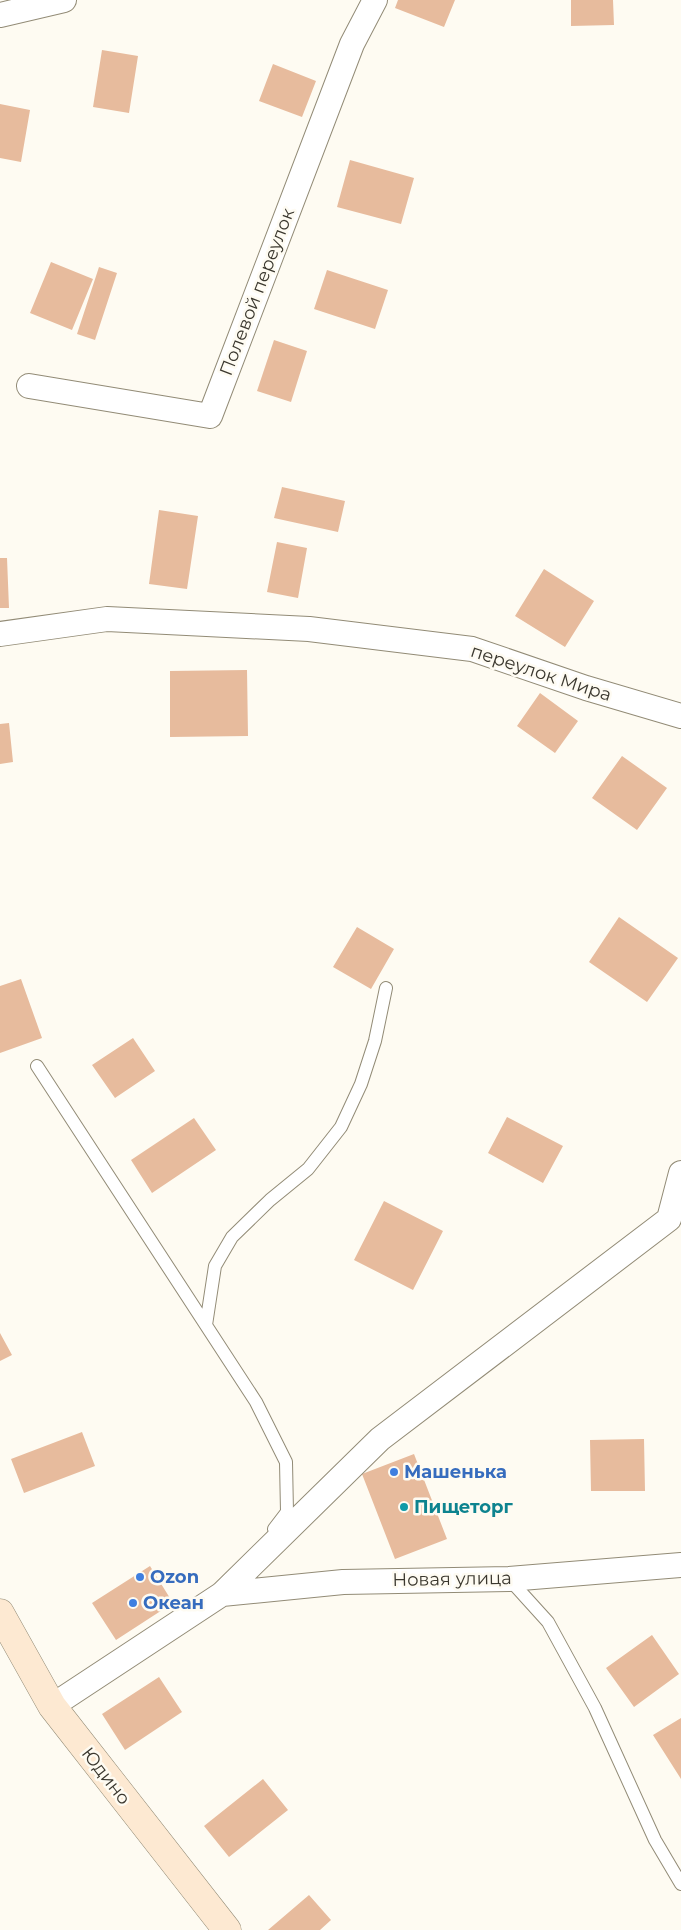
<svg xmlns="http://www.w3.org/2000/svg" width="681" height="1930" font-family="Montserrat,sans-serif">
<rect width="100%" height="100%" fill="#fefbf2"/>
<path fill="#e7bb9d" d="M 398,0 L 455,0 L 444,27 L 395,8 Z
M 571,0 L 613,0 L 614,25 L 571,26 Z
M 102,50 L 138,56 L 129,113 L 93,107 Z
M 273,64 L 316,81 L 302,117 L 259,101 Z
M 0,104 L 30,110 L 21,162 L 0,158 Z
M 350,160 L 414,178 L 401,224 L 337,207 Z
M 51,262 L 93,279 L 72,330 L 30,313 Z
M 99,267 L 117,273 L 95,340 L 77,334 Z
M 327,270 L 388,290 L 375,329 L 314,309 Z
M 274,340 L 307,351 L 291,402 L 257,391 Z
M 282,487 L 345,501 L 338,532 L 274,518 Z
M 159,510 L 198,516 L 187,589 L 149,584 Z
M 277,542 L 307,548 L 298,598 L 267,592 Z
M 0,558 L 7,558 L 9,608 L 0,608 Z
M 544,569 L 594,601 L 565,647 L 515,616 Z
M 247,670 L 248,736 L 170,737 L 170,671 Z
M 540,693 L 578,721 L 555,753 L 517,726 Z
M 9,723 L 13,762 L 0,764 L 0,724 Z
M 622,756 L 667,788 L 637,830 L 592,798 Z
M 619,917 L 678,958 L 647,1002 L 589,962 Z
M 357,927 L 394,949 L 371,989 L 333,967 Z
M 21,979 L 42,1038 L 0,1053 L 0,986 Z
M 133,1038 L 155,1071 L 115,1098 L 92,1065 Z
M 507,1117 L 563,1146 L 543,1183 L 488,1153 Z
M 194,1118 L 216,1150 L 152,1193 L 131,1160 Z
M 384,1201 L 443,1231 L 413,1290 L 354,1260 Z
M 0,1333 L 12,1355 L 0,1361 Z
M 82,1432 L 95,1466 L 24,1493 L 11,1459 Z
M 644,1439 L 645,1491 L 591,1491 L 590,1440 Z
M 414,1454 L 447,1539 L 395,1559 L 362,1474 Z
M 150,1566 L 173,1603 L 116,1640 L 92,1603 Z
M 652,1635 L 679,1674 L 634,1707 L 606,1668 Z
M 159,1677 L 182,1712 L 125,1750 L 102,1714 Z
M 681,1718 L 681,1779 L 653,1735 Z
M 263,1779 L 288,1810 L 229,1857 L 204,1826 Z
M 309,1895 L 331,1920 L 320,1930 L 268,1930 Z"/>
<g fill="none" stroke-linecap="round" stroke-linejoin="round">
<g stroke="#928b76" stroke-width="14">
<path id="lane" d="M 37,1066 L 256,1402 L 286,1462 L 287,1512 L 274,1529
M 206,1325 L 215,1266 L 232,1237 L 270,1200 L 308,1169 L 341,1127 L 361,1084 L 375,1041 L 386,988
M 509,1579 L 548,1622 L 595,1708 L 655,1840 L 681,1884"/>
</g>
<g stroke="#928b76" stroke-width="26">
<path id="street" d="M 0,15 L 64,0
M 29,386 L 210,416 L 352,44 L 375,0
M 0,634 L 107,619 L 309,629 L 472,649 L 586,688 L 681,716
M 222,1594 L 343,1582 L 509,1579 L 681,1565
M 52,1706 L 222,1594 L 380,1439 L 669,1219 L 681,1173"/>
</g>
<g stroke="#928b76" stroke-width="29">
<path id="secondary" d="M 0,1613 L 52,1706 L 227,1930"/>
</g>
<use href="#lane" stroke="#fff" stroke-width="12"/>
<use href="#street" stroke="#fff" stroke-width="24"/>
<use href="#secondary" stroke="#fde9d2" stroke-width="28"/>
</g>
<g fill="#3f7fe0" stroke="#fefbf2" stroke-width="2">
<circle cx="394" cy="1472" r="5"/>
<circle cx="140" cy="1577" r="5"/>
<circle cx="133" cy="1603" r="5"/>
</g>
<circle fill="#0f9aa8" stroke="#fefbf2" stroke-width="2" cx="404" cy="1507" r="5"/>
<g text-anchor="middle" stroke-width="5" stroke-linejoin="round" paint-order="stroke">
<g font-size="18" fill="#3b382f" stroke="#fefbf2">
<text transform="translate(257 292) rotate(-69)" y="6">Полевой переулок</text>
<text transform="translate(541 673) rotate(18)" y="6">переулок Мира</text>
<text transform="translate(452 1579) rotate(-1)" y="6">Новая улица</text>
<text transform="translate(106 1776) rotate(52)" y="6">Юдино</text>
</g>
<g font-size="18" font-weight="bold" fill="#366cbe" stroke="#fefbf2" text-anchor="start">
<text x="404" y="1478">Машенька</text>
<text x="150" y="1583">Ozon</text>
<text x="143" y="1609">Океан</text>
</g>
<g font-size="18" font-weight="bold" fill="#0d838f" stroke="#fefbf2" text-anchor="start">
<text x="414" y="1513">Пищеторг</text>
</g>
</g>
</svg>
